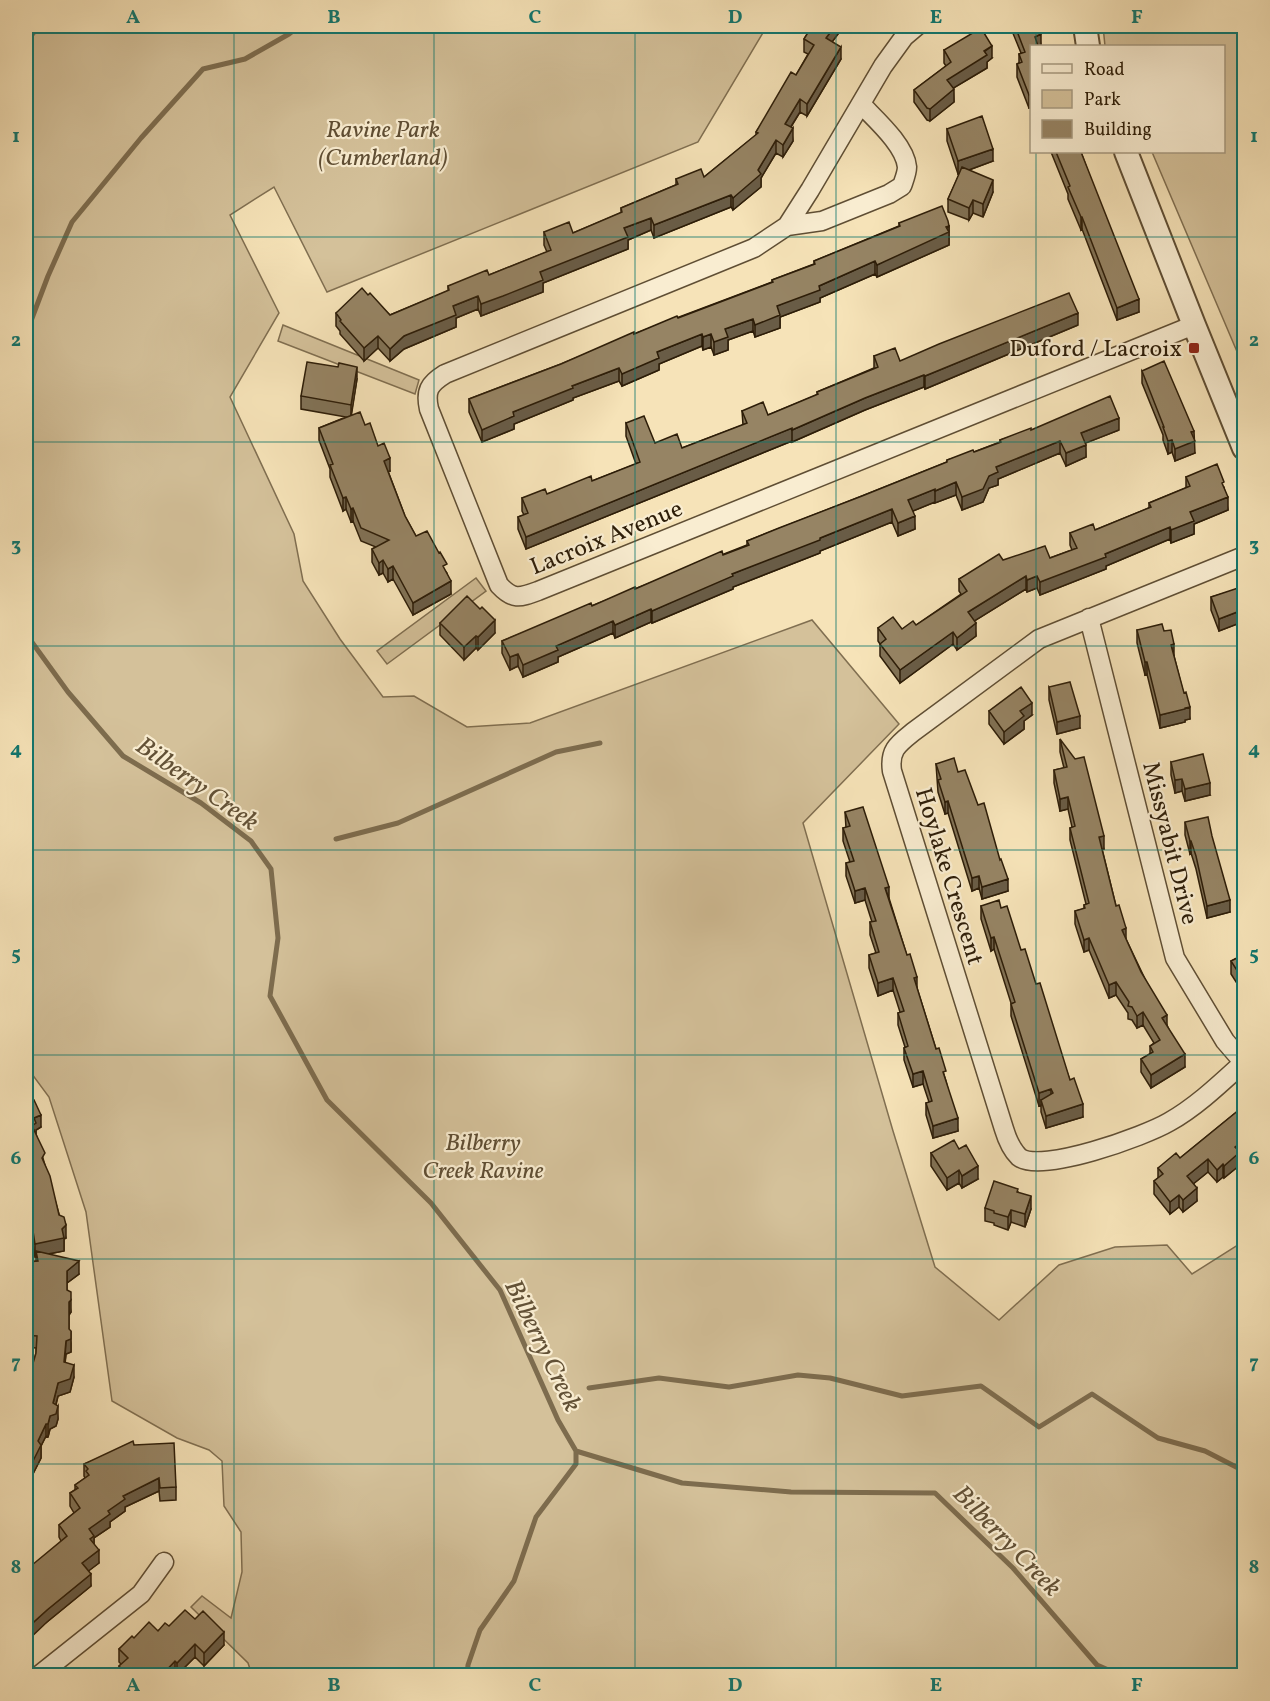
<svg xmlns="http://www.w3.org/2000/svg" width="1270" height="1701" font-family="Vollkorn,serif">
<rect width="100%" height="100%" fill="#f6e3b8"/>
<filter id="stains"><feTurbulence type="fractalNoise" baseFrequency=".00333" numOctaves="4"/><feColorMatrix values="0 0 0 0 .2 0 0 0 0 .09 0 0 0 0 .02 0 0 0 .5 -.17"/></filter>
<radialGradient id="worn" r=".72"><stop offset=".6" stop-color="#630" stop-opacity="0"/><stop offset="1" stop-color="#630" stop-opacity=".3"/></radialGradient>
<path fill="#d4c19a" stroke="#806f51" stroke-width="1.5" d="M 41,26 L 767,26 L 698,142 L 327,292 L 274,187 L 230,215 L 279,313 L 230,397 L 294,534 L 303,581 L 340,639 L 383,697 L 414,696 L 467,727 L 530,723 L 812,620 L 899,724 L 803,823 L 893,1131 L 935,1267 L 999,1320 L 1059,1265 L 1115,1247 L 1167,1245 L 1192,1274 L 1244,1241 L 1244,1675 L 702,1676 L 693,1672 L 686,1676 L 252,1675 L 248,1663 L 191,1607 L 202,1596 L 231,1618 L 242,1572 L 241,1532 L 224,1506 L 222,1461 L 209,1450 L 177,1438 L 112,1401 L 86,1212 L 49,1097 L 26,1066 L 26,45 Z
M 1103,26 L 1244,26 L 1244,368 L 1152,152 L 1224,152 L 1224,46 L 1105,46 Z
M 283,325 L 419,380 L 415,394 L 278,341 Z
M 476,578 L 486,591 L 387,664 L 377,651 Z"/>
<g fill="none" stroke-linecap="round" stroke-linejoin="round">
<path stroke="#7d6c4e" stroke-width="5" d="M 26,334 L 48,276 L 72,222 L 141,138 L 203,69 L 245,59 L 289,34 L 299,26
M 26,634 L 68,692 L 123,756 L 201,803 L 251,841 L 271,869 L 278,938 L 270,996 L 327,1100 L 431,1203 L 500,1290 L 558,1420 L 576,1451 L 682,1483 L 791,1492 L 935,1493 L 1013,1568 L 1097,1665 L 1122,1676
M 336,839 L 398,823 L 556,752 L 600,743
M 589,1388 L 659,1378 L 729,1387 L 798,1375 L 830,1378 L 902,1396 L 981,1386 L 1039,1427 L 1092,1394 L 1158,1438 L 1205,1451 L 1244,1471
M 467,1676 L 468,1665 L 480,1630 L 514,1581 L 536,1517 L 576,1464 L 576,1451"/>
<g stroke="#5f4e34" stroke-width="21">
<path id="minor" d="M 917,26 L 904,37 L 883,66 L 810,190 L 787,226 L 754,248 L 445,374 C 429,384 425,391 429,409 L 499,585 C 513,600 519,598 538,591 L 1194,325
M 787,226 L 822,221 L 889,194 L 902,186 C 904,180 907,173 907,167 C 905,145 875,119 861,104
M 1244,556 L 1039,639 L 913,732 C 898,744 889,750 892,771 L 1004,1129 C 1007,1139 1011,1149 1019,1157 C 1041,1174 1145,1136 1169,1122 C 1196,1107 1221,1083 1244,1062
M 1089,618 L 1175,958 L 1225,1041 L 1244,1063
M 38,1676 L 141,1594 L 164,1562"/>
</g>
<g stroke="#5f4e34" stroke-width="26">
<path id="tertiary" d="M 1085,26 L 1088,46
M 1126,152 L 1194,325 L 1244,448"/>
</g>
<use href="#minor" stroke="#f9edd1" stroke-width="18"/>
<use href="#tertiary" stroke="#f9edd1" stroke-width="22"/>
</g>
<path fill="#817256" stroke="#2d1d08" stroke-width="1.5" d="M 812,26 L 844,26 L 832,42 L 841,59 L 807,116 L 800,112 L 791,127 L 793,141 L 783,157 L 776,153 L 761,178 L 761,187 L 733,210 L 731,207 L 654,238 L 651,230 L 628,240 L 628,249 L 543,283 L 543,292 L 481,316 L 478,309 L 456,318 L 456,327 L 404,349 L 390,361 L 378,348 L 364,361 L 340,334 L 340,331 L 336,326 L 336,313 L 368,295 L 390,315 L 448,291 L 448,286 L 489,275 L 547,252 L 544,245 L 544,232 L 573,233 L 621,213 L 621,208 L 676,185 L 676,179 L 704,177 L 756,135 L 756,132 L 796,75 L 808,54 L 804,52 L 804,39 Z
M 846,26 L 855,26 L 852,30 Z
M 1010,26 L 1038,26 L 1041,46 L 1032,46 L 1032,107 L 1029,108 L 1017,77 L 1017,64 L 1019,63 L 1019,54 L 1021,53 Z
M 944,50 L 992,58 L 987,62 L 987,68 L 953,88 L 954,102 L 930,121 L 927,120 L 914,102 L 914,90 L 946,66 L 944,63 Z
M 947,129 L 993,161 L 969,170 L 993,192 L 983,217 L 973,213 L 969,220 L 948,212 L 948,199 L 960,173 L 958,174 L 947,141 Z
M 1051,152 L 1081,152 L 1139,312 L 1117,320 L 1082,229 L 1081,230 L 1068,199 L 1068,194 Z
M 899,223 L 949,226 L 949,245 L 877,277 L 875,274 L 820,298 L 820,302 L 780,317 L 780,328 L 755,337 L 753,331 L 728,340 L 728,350 L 714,355 L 711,347 L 703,350 L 702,346 L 659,364 L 659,370 L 622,386 L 619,381 L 573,398 L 573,400 L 514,424 L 514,429 L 482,442 L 469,412 L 469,399 L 561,364 L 634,334 L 772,282 L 772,280 L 814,264 L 814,261 L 899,226 Z
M 1078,325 L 925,389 L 924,387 L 865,410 L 792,442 L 792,441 L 526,549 L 518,529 L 518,517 L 524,515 L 522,511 L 522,498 L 547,494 L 592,481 L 636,464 L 626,436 L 626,423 L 655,443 L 682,448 L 743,425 L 742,411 L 768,415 L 817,395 L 817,392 L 874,368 L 874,356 L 900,361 Z
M 1142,371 L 1195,453 L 1175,461 L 1172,452 L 1168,454 L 1163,440 L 1163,435 L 1142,383 Z
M 357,379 L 351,415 L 365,425 L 378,446 L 390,471 L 388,471 L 405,516 L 416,536 L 447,573 L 451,594 L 413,615 L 393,579 L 388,582 L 383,573 L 379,575 L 372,562 L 372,549 L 376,547 L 361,541 L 353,521 L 351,522 L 346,509 L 343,511 L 330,477 L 330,469 L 319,440 L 319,428 L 346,417 L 301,409 L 301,396 Z
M 1031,430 L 1119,430 L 1085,443 L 1086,457 L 1066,466 L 1060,453 L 998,479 L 998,485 L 989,488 L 983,502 L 962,510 L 956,495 L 935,503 L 935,502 L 913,511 L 915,529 L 898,536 L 892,522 L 820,551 L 820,553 L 733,587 L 733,589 L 652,623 L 651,622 L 615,638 L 613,633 L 558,657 L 558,662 L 523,677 L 518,666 L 510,670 L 502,653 L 502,641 L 747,545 L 747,541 L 862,496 L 947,462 L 947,460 L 974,452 L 1000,442 L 1000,440 Z
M 1186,477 L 1224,487 L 1228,510 L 1194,524 L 1194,534 L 1171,543 L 1170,539 L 1106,566 L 1106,569 L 1040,595 L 1037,588 L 1027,592 L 1026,589 L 974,621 L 976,636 L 957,650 L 953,644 L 900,683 L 880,656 L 880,644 L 878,641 L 878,628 L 902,629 L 916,625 L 961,594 L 959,591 L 959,579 L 1003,560 L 1050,558 L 1072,550 L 1070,545 L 1070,533 L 1095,530 L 1149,508 L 1149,503 L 1186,488 Z
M 1245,587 L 1245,621 L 1219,631 L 1211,610 L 1211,597 Z
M 480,609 L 495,633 L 478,650 L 476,648 L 464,660 L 440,635 L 440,623 Z
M 1137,630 L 1164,631 L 1174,656 L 1190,719 L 1185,720 L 1185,722 L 1160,728 L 1147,674 L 1145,675 L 1137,643 Z
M 1049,687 L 1080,728 L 1057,734 L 1049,700 Z
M 989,711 L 1032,715 L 1024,721 L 1024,729 L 1004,744 L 989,724 Z
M 1060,739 L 1104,849 L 1102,849 L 1116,906 L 1126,939 L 1167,1025 L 1185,1067 L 1151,1088 L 1141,1072 L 1141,1059 L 1150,1054 L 1150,1046 L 1154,1043 L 1143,1025 L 1137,1028 L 1132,1020 L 1128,1019 L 1128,1013 L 1116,995 L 1109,998 L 1089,950 L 1084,952 L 1075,924 L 1075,911 L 1084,909 L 1084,905 L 1086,904 L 1070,840 L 1070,828 L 1072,827 L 1068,809 L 1060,811 L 1054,783 L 1054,770 L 1064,768 L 1060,752 Z
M 1171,762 L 1210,795 L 1185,801 L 1182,791 L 1175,793 L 1171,775 Z
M 936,764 L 958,772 L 978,805 L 1008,891 L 982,899 L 979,888 L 972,891 L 948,813 L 945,814 L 938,792 Z
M 845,812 L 889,898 L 946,1081 L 958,1131 L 933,1138 L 926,1115 L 926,1103 L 929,1102 L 923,1084 L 913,1087 L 904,1060 L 904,1048 L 905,1047 L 898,1025 L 898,1013 L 900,1012 L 893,990 L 878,996 L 869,968 L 869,955 L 876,953 L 870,935 L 870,922 L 872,922 L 865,900 L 855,903 L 846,876 L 846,863 L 850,862 L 843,841 L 843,828 L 846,828 Z
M 1185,822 L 1230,912 L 1207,918 L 1196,869 L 1191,853 L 1190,854 L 1185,835 Z
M 981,906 L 1001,908 L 1021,950 L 1036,984 L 1083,1117 L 1046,1128 L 1041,1112 L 1041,1105 L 1039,1106 L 1011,1016 L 1011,1003 L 994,949 L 991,951 L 981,919 Z
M 1245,954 L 1245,996 L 1231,974 L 1231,961 Z
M 26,1099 L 41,1127 L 36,1130 L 36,1134 L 66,1238 L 64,1239 L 64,1251 L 49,1254 L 79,1274 L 67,1283 L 67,1290 L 71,1312 L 69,1315 L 69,1329 L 71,1343 L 71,1352 L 66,1354 L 65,1362 L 74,1377 L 70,1392 L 58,1396 L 56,1405 L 58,1419 L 56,1426 L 50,1429 L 48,1437 L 46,1436 L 41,1446 L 41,1458 L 26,1487 L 29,1491 L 29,1504 L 26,1504 L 26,1366 L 32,1367 L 36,1353 L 36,1348 L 26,1347 L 26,1262 L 36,1261 L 36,1257 L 35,1257 L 33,1244 L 26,1246 Z
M 1245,1105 L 1245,1151 L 1240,1155 L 1240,1165 L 1224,1178 L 1223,1177 L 1217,1182 L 1208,1172 L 1193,1184 L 1197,1201 L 1183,1212 L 1179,1207 L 1170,1214 L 1154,1194 L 1154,1181 L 1158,1178 L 1158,1168 L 1180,1158 Z
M 931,1153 L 978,1179 L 962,1188 L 959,1183 L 947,1190 L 931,1166 Z
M 1018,1192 L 1031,1209 L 1025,1227 L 1011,1222 L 1008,1230 L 994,1225 L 994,1223 L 985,1221 L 985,1208 Z
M 134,1445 L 176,1487 L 176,1500 L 160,1501 L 159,1491 L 125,1507 L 125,1511 L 110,1522 L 110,1527 L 94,1538 L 94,1545 L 99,1563 L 88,1571 L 91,1586 L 47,1622 L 61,1541 L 59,1537 L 59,1525 L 74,1513 L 70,1506 L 70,1493 L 75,1490 L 75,1485 L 85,1478 L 84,1476 L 84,1464 Z
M 195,1619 L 224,1645 L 204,1666 L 195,1657 L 177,1675 L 175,1673 L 173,1676 L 119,1676 L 119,1666 L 121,1664 L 119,1662 L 119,1649 L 134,1638 Z"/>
<path fill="#695c46" stroke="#2d1d08" stroke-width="1.5" d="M 835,26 L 844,26 L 826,50 L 826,38 Z
M 1041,34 L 1041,46 L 1035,46 L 1035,37 Z
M 992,46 L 992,58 L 987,62 L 987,68 L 947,92 L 947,80 Z
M 841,47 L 841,59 L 807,116 L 807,104 Z
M 954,89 L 954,102 L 930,121 L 930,109 Z
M 1032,94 L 1032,107 L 1029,108 L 1029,95 Z
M 800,99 L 800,112 L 785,136 L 785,124 Z
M 793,128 L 793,141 L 783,157 L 783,145 Z
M 776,140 L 776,153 L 761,178 L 761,187 L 733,210 L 733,198 L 758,170 Z
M 993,149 L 993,161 L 958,174 L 958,161 Z
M 993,180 L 993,192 L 983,217 L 983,204 Z
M 731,195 L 731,207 L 654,238 L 654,225 Z
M 973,200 L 973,213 L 969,220 L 969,208 Z
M 1081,217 L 1082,217 L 1082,229 L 1081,230 Z
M 651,218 L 651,230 L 628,240 L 628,249 L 543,283 L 543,292 L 481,316 L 481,304 L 540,272 L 624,228 Z
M 949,226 L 949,245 L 877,277 L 877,265 Z
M 875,261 L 875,274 L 820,298 L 820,302 L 780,317 L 780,328 L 755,337 L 755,325 L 777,306 L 819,286 Z
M 478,296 L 478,309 L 456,318 L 456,327 L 404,349 L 390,361 L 390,349 L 404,336 L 453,306 Z
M 1139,299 L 1139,312 L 1117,320 L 1117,308 Z
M 1078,313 L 1078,325 L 925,389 L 925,376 Z
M 753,319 L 753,331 L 728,340 L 728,350 L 714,355 L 714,342 L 725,329 Z
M 702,334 L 702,346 L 659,364 L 659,370 L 622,386 L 622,374 L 657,352 Z
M 711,334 L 711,347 L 703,350 L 703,337 Z
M 378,336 L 378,348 L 364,361 L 364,348 Z
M 357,367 L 357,379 L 351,418 L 351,405 Z
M 619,368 L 619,381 L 573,398 L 573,400 L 514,424 L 514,429 L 482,442 L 482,430 L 513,412 L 572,386 Z
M 924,375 L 924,387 L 865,410 L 792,442 L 792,430 L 865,398 Z
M 1119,418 L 1119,430 L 1081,445 L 1081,433 Z
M 792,428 L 792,441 L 526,549 L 526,537 Z
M 1194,431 L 1195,453 L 1175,461 L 1175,449 L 1191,432 Z
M 1172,440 L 1172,452 L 1168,454 L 1168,441 Z
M 1060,441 L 1060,453 L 998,479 L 998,485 L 989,488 L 983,502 L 962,510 L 962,497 L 989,476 L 996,467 Z
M 1086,445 L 1086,457 L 1066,466 L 1066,453 Z
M 390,458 L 390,471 L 384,473 L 384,461 Z
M 956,482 L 956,495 L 935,503 L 935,491 Z
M 935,489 L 935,502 L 908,513 L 908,500 Z
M 346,497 L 346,509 L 343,511 L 343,498 Z
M 1228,497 L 1228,510 L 1194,524 L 1194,534 L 1171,543 L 1171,530 L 1190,512 Z
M 353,508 L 353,521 L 351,522 L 351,509 Z
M 892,509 L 892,522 L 820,551 L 820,553 L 733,587 L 733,589 L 652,623 L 652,611 L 732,574 Z
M 915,516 L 915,529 L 898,536 L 898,523 Z
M 1170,527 L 1170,539 L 1106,566 L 1106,569 L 1040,595 L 1040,582 L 1105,554 Z
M 383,560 L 383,573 L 379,575 L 379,563 Z
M 393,566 L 393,579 L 388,582 L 388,569 Z
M 1026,576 L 1026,589 L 968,625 L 968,612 Z
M 1037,576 L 1037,588 L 1027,592 L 1027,580 Z
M 451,581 L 451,594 L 413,615 L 413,603 Z
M 651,609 L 651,622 L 615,638 L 615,625 Z
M 1245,609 L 1245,621 L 1219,631 L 1219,619 Z
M 495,620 L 495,633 L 478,650 L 478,637 Z
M 613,621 L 613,633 L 558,657 L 558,662 L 523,677 L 523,665 L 556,646 Z
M 976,623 L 976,636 L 957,650 L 957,638 Z
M 953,632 L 953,644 L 900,683 L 900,670 Z
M 476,636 L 476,648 L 464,660 L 464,647 Z
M 1174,644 L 1174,656 L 1171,645 Z
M 518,654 L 518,666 L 510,670 L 510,657 Z
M 1145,662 L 1147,662 L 1147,674 L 1145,675 Z
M 1032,703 L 1032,715 L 1024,721 L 1024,729 L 1004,744 L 1004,732 L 1020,711 Z
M 1190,707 L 1190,719 L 1185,720 L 1185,722 L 1160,728 L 1160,715 Z
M 1080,716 L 1080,728 L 1057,734 L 1057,722 Z
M 1182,779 L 1182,791 L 1175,793 L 1175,780 Z
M 1210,783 L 1210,795 L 1185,801 L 1185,789 Z
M 1068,797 L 1068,809 L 1060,811 L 1060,799 Z
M 948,801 L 948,813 L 945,814 L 945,802 Z
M 1104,836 L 1104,849 L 1099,850 L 1099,837 Z
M 1190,841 L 1191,841 L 1191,853 L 1190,854 Z
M 979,876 L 979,888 L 972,891 L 972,878 Z
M 1008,879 L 1008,891 L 982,899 L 982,887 Z
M 889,887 L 889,899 L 885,888 Z
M 865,888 L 865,900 L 855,903 L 855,891 Z
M 1230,900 L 1230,912 L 1207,918 L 1207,906 Z
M 1126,928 L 1126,941 L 1122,930 Z
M 994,937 L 994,949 L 991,951 L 991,938 Z
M 1089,938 L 1089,950 L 1084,952 L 1084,940 Z
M 917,977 L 917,990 L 914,978 Z
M 893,978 L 893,990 L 878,996 L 878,983 Z
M 1116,982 L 1116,995 L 1109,998 L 1109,985 Z
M 1143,1012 L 1143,1025 L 1137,1028 L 1137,1016 Z
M 1167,1015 L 1167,1027 L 1162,1018 Z
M 1185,1054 L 1185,1067 L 1151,1088 L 1151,1075 Z
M 923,1071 L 923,1084 L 913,1087 L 913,1074 Z
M 1051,1089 L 1051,1102 L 1041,1100 L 1041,1105 L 1039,1106 L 1039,1093 Z
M 1083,1104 L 1083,1117 L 1046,1128 L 1046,1116 Z
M 41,1115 L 41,1127 L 36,1130 L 36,1135 L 32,1126 L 34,1118 Z
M 958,1118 L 958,1131 L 933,1138 L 933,1126 Z
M 1245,1139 L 1245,1151 L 1240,1155 L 1240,1165 L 1224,1178 L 1224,1166 L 1235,1147 Z
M 1208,1159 L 1208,1172 L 1187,1189 L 1187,1176 Z
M 1223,1164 L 1223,1177 L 1217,1182 L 1217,1170 Z
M 978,1166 L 978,1179 L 962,1188 L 962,1176 Z
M 959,1170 L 959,1183 L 947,1190 L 947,1178 Z
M 1197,1188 L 1197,1201 L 1183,1212 L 1183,1200 Z
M 1179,1195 L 1179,1207 L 1170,1214 L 1170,1202 Z
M 1031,1196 L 1031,1209 L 1025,1227 L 1025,1214 Z
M 1011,1210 L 1011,1222 L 1008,1230 L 1008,1217 Z
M 66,1225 L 66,1238 L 64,1239 L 64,1251 L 37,1256 L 36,1251 L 36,1257 L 35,1257 L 35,1244 L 62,1229 Z
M 79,1261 L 79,1274 L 67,1283 L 67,1271 Z
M 71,1300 L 71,1312 L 69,1315 L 69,1302 Z
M 71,1331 L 71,1352 L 66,1354 L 64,1375 L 66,1341 Z
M 74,1365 L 74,1377 L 70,1392 L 58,1396 L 53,1415 L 58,1406 L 58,1419 L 56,1426 L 50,1429 L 48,1437 L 48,1424 L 58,1383 Z
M 46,1424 L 46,1436 L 41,1446 L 41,1458 L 26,1488 L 26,1475 L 38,1441 Z
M 159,1478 L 159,1491 L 125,1507 L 125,1511 L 110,1522 L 110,1527 L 94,1538 L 94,1548 L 90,1552 L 89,1529 L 123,1496 Z
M 99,1550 L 99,1563 L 82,1576 L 82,1563 Z
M 91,1574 L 91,1586 L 47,1622 L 26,1642 L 26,1629 L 47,1610 Z
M 224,1632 L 224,1645 L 204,1666 L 204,1653 Z
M 195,1644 L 195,1657 L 177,1675 L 177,1663 Z
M 175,1661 L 175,1673 L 173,1676 L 161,1676 Z"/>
<path fill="#968464" stroke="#2d1d08" stroke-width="1.5" d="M 812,26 L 835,26 L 826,38 L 841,47 L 807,104 L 800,99 L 785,124 L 793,128 L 783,145 L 776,140 L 758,170 L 761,174 L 733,198 L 731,195 L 654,225 L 651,218 L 624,228 L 628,237 L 540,272 L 543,280 L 503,296 L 481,304 L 478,296 L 453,306 L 456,315 L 404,336 L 390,349 L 378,336 L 364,348 L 340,321 L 341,320 L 336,313 L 362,288 L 368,295 L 370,293 L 390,315 L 449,290 L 448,286 L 487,270 L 489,275 L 551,250 L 544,232 L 569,222 L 573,233 L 622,212 L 621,208 L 678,184 L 676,179 L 701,169 L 704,177 L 758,133 L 756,132 L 791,72 L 796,75 L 814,45 L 804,39 Z
M 1015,26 L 1038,26 L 1041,34 L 1035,37 L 1038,46 L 1032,46 L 1032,94 L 1029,95 L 1017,64 L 1022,62 L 1019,54 L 1025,52 Z
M 981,28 L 992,46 L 984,51 L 987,55 L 947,80 L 954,89 L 930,109 L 927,108 L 914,90 L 951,62 L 944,50 Z
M 982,116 L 993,149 L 958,161 L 947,129 Z
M 1056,152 L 1081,152 L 1139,299 L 1117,308 L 1082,217 L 1081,217 L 1068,187 L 1070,186 Z
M 962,167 L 993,180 L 983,204 L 973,200 L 969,208 L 948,199 Z
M 942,206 L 948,221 L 949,226 L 946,227 L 949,232 L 877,265 L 875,261 L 819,286 L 820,290 L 777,306 L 780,315 L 755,325 L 753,319 L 725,329 L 728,337 L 714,342 L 711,334 L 703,337 L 702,334 L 657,352 L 659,358 L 622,374 L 619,368 L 572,386 L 573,388 L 513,412 L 514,416 L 482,430 L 469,399 L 561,364 L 634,332 L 634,334 L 677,316 L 678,318 L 773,282 L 772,280 L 815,264 L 814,261 L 900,226 L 899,223 Z
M 1069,293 L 1078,313 L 925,376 L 924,375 L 865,398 L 792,430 L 792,428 L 526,537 L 518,517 L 528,513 L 522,498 L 545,489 L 547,494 L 591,476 L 592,481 L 640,462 L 626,423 L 644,416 L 655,443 L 677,434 L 682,448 L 747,423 L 742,411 L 763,402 L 768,415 L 818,394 L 817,392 L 878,367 L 874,356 L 895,348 L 900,361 L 939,344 Z
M 1164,361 L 1194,431 L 1191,432 L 1195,441 L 1175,449 L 1172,440 L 1168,441 L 1163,427 L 1164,427 L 1142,371 Z
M 307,362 L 338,367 L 339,363 L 357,367 L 351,405 L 301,396 Z
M 1110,396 L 1119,418 L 1081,433 L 1086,445 L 1066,453 L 1060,441 L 996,467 L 998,472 L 989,476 L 983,489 L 962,497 L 956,482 L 935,491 L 935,489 L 908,500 L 915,516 L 898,523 L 892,509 L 820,538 L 820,540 L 732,574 L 733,576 L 652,611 L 651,609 L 615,625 L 613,621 L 556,646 L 558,650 L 523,665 L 518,654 L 510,657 L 502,641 L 591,603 L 592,606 L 635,587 L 635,589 L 722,551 L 723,555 L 749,545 L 747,541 L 779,528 L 862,496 L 947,462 L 947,460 L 973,450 L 974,452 L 1001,442 L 1000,440 L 1031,428 L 1031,430 Z
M 360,412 L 365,425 L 370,423 L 378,446 L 384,443 L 390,458 L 384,461 L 405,516 L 416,536 L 427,531 L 439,553 L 440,552 L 447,564 L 443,566 L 451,581 L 413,603 L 393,566 L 388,569 L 383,560 L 379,563 L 372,549 L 389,540 L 361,528 L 353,508 L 351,509 L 346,497 L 343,498 L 330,465 L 333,464 L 319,428 Z
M 1217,464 L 1224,482 L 1222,483 L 1228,497 L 1190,512 L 1194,521 L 1171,530 L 1170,527 L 1105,554 L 1106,557 L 1040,582 L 1037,576 L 1027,580 L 1026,576 L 968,612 L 976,623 L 957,638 L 953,632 L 900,670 L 880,644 L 886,639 L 878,628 L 893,617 L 902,629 L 913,621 L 916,625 L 967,591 L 959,579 L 999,554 L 1003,560 L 1045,546 L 1050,558 L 1077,548 L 1070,533 L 1093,524 L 1095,530 L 1151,507 L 1149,503 L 1190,486 L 1186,477 Z
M 1244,586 L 1245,609 L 1219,619 L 1211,597 Z
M 467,596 L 480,609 L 482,607 L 495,620 L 478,637 L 476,636 L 464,647 L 440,623 Z
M 1162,624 L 1164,631 L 1171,630 L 1174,644 L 1171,645 L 1184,693 L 1186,692 L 1190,707 L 1185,708 L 1185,709 L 1160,715 L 1147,662 L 1145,662 L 1137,630 Z
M 1070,682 L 1080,716 L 1057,722 L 1049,687 Z
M 1021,687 L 1032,703 L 1020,711 L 1024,716 L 1004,732 L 989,711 Z
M 1060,739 L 1075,759 L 1084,757 L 1104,836 L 1099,837 L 1116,906 L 1119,905 L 1126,928 L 1122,930 L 1141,972 L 1167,1015 L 1162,1018 L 1185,1054 L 1151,1075 L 1141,1059 L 1153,1052 L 1150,1046 L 1160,1040 L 1143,1012 L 1137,1016 L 1132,1007 L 1128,1006 L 1129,1002 L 1116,982 L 1109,985 L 1089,938 L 1084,940 L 1075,911 L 1085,908 L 1084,905 L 1089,903 L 1070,828 L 1075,826 L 1068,797 L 1060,799 L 1054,770 L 1067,767 Z
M 1203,754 L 1210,783 L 1185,789 L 1182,779 L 1175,780 L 1171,762 Z
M 954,758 L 958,772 L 965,770 L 978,805 L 984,803 L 1000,860 L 1001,859 L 1008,879 L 982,887 L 979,876 L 972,878 L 948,801 L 945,802 L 938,780 L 941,779 L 936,764 Z
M 863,807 L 889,887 L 885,888 L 907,955 L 910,954 L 917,977 L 914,978 L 936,1049 L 939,1048 L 946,1071 L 943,1072 L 958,1118 L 933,1126 L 926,1103 L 932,1101 L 923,1071 L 913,1074 L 904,1048 L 908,1046 L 898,1013 L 904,1011 L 893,978 L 878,983 L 869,955 L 879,952 L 870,922 L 876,921 L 865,888 L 855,891 L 846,863 L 854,861 L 843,828 L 850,826 L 845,812 Z
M 1208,817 L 1212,836 L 1230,900 L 1207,906 L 1196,856 L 1191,841 L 1190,841 L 1185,822 Z
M 999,900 L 1001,908 L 1007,906 L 1021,950 L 1025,949 L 1036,984 L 1040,983 L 1070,1080 L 1074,1078 L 1083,1104 L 1046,1116 L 1041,1100 L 1053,1093 L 1051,1089 L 1039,1093 L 1011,1004 L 1015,1002 L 994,937 L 991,938 L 981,906 Z
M 1245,954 L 1245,983 L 1231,961 Z
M 26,1099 L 28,1102 L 34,1100 L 41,1115 L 34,1118 L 36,1123 L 32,1126 L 45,1153 L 42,1158 L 50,1176 L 59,1215 L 64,1217 L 66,1225 L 62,1229 L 64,1238 L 35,1244 L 33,1231 L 26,1233 Z
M 1245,1105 L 1245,1139 L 1235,1147 L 1240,1152 L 1224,1166 L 1223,1164 L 1217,1170 L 1208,1159 L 1187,1176 L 1197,1188 L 1183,1200 L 1179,1195 L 1170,1202 L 1154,1181 L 1163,1174 L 1158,1168 L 1176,1153 L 1180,1158 Z
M 954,1140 L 959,1149 L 966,1145 L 978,1166 L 962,1176 L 959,1170 L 947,1178 L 931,1153 Z
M 994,1181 L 1018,1189 L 1017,1192 L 1031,1196 L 1025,1214 L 1011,1210 L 1008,1217 L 994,1213 L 994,1211 L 985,1208 Z
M 36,1251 L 79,1261 L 67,1271 L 67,1290 L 71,1292 L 71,1300 L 69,1302 L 69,1329 L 71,1331 L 71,1339 L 66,1341 L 64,1362 L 74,1365 L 70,1379 L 58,1383 L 53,1403 L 58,1406 L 56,1414 L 50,1416 L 48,1424 L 46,1424 L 38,1441 L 41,1445 L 26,1475 L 26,1366 L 32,1367 L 36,1353 L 37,1336 L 26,1335 L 27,1300 L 26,1300 L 26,1262 L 38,1261 Z
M 133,1441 L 134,1445 L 174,1443 L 176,1487 L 160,1488 L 159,1478 L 123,1496 L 125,1499 L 108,1511 L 110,1514 L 89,1529 L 94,1536 L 90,1539 L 99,1550 L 82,1563 L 91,1574 L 47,1610 L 26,1629 L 26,1570 L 67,1536 L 59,1525 L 80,1508 L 70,1493 L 78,1488 L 75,1485 L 89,1475 L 86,1471 L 88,1469 L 84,1464 Z
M 185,1610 L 195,1619 L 203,1611 L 224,1632 L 204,1653 L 195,1644 L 177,1663 L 175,1661 L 161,1676 L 129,1676 L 119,1666 L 128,1658 L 119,1649 L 132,1636 L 134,1638 L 149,1622 L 158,1631 L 165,1623 L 169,1626 Z"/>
<path fill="none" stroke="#0f766e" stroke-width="1.5" stroke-opacity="0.55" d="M 234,26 L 234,1676M 434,26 L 434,1676M 635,26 L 635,1676M 836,26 L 836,1676M 1036,26 L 1036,46M 1036,152 L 1036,1676M 26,237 L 1244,237M 26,442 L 1244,442M 26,646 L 1244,646M 26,850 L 1244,850M 26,1055 L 1244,1055M 26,1259 L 1244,1259M 26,1464 L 1244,1464"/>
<rect fill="#8f2418" stroke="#f9edd1" stroke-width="2" x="1188" y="342" width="12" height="12" rx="3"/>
<g text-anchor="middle" stroke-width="4.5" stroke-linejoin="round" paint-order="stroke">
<g font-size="24" font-style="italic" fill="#5f4e34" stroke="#f9edd1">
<text x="383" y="137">Ravine Park<tspan x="383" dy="28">(Cumberland)</tspan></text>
<text x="483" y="1150">Bilberry<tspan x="483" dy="28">Creek Ravine</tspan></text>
</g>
<g font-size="24" fill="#2d1d08" stroke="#f9edd1" text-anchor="end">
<text x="1182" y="356">Duford / Lacroix</text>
</g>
<g font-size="24" fill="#2d1d08" stroke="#f9edd1">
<text transform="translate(606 537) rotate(-22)" y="8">Lacroix Avenue</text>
<text transform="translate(1171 843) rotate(76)" y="8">Missyabit Drive</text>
<text transform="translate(950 876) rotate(73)" y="8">Hoylake Crescent</text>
</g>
<g font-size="26" font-style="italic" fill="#625136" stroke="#f9edd1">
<text transform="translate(198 783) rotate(35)" y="9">Bilberry Creek</text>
<text transform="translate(544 1345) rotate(64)" y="9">Bilberry Creek</text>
<text transform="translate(1008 1540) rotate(46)" y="9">Bilberry Creek</text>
</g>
</g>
<rect width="1270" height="1701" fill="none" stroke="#f6e3b8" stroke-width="66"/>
<rect x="1030" y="45" width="195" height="108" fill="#f9edd1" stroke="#a79a81" stroke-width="1.5"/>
<rect x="1042" y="64" width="30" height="9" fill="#f9edd1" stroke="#a79a81" stroke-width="1.5"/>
<text x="1084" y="75" font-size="18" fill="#2d1d08">Road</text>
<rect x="1042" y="90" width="30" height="18" fill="#d4c19a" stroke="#a79a81" stroke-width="1.5"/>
<text x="1084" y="105" font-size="18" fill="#2d1d08">Park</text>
<rect x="1042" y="120" width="30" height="18" fill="#968464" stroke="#a79a81" stroke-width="1.5"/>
<text x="1084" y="135" font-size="18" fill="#2d1d08">Building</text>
<rect x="33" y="33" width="1204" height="1635" fill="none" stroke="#0f766e" stroke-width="2"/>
<g font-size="20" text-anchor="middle" font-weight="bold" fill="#0f766e">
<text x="133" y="23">A</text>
<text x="334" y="23">B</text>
<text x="535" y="23">C</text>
<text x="735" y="23">D</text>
<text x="936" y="23">E</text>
<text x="1137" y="23">F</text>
<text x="16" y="142">1</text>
<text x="1254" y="142">1</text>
<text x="16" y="346">2</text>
<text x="1254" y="346">2</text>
<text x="16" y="551">3</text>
<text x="1254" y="551">3</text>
<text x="16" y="755">4</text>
<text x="1254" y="755">4</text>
<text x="16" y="960">5</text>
<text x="1254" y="960">5</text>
<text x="16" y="1164">6</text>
<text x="1254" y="1164">6</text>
<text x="16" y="1368">7</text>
<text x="1254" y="1368">7</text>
<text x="16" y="1573">8</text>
<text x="1254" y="1573">8</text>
<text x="133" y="1691">A</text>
<text x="334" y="1691">B</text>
<text x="535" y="1691">C</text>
<text x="735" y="1691">D</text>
<text x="936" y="1691">E</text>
<text x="1137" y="1691">F</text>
</g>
<rect width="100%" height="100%" filter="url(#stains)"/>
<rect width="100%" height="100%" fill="url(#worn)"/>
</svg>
